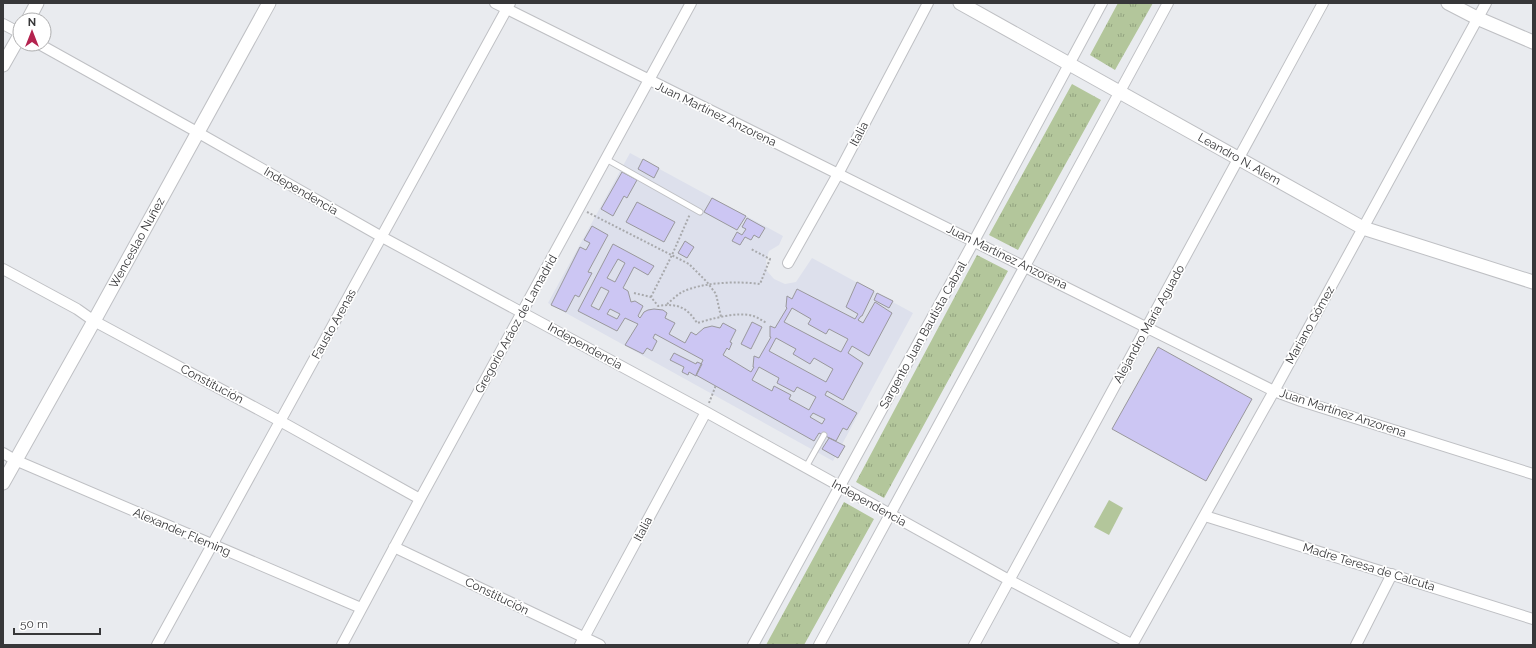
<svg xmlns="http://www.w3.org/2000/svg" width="1536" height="648" font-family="Raleway,sans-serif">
<defs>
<pattern id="park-tufts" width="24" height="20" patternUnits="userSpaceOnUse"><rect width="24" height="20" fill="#b3c69b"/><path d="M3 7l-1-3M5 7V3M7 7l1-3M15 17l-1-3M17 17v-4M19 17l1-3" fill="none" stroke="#92a27f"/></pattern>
</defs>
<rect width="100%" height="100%" fill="#e9ebef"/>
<path fill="#dde0ec" d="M 630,153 L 783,236 L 779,245 L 769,251 L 766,260 L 767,271 L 774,279 L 785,284 L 796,282 L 812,258 L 913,313 L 833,461 L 548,303 Z"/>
<path fill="#b3c69b" d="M 1109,500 L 1123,508 L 1109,535 L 1094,527 Z"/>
<path fill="url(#park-tufts)" d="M 1118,3 L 1153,3 L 1115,70 L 1090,55 Z
M 1072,84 L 1101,100 L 1018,250 L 989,235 Z
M 977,255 L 1008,271 L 884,498 L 856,482 Z
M 844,502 L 874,519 L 804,645 L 766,645 Z"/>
<path fill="#ccc6f3" stroke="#99989c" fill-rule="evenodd" d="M 643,159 L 659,168 L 654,178 L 638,169 Z
M 622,172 L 637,180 L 627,198 L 624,196 L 613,216 L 601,209 Z
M 712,198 L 746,216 L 737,230 L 704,212 Z
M 637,202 L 675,222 L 664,242 L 626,222 Z
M 747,218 L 765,228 L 759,238 L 754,235 L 751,240 L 745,237 L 740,245 L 732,241 L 737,232 L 742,235 L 746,229 L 742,227 Z
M 592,226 L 608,235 L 588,272 L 592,273 L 579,297 L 575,295 L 566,312 L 551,305 L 580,247 L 586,250 L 590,243 L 584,240 Z
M 685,241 L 694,247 L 687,258 L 678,253 Z
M 613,244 L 654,266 L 648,275 L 634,267 L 623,288 L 628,291 L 631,302 L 635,301 L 643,306 L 638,316 L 640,318 L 644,312 L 648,310 L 654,309 L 663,310 L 667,313 L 665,318 L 675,323 L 669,334 L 685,343 L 691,332 L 696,335 L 704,328 L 712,326 L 720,328 L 723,323 L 736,330 L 730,342 L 732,343 L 729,350 L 727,348 L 723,355 L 751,372 L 754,367 L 753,367 L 754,356 L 759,358 L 771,337 L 770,337 L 770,326 L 775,328 L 787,308 L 786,307 L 787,296 L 792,299 L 797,289 L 855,319 L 858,314 L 846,307 L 857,282 L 874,291 L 862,316 L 861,316 L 858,320 L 863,323 L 875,302 L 892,313 L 869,356 L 852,346 L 848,353 L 863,363 L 843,400 L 827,391 L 825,395 L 857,413 L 847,430 L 843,428 L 836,441 L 819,433 L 814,441 L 696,375 L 703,360 L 655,334 L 653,338 L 657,341 L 652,351 L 647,348 L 643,354 L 625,345 L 638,324 L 625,318 L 617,331 L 578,311 ZM 618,259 L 625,263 L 615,282 L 607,278 ZM 601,287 L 609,291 L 599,310 L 591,306 ZM 792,308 L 811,319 L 808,324 L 826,334 L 829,329 L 848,339 L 841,352 L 784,322 ZM 610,309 L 620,314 L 617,319 L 607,314 ZM 776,338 L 796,349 L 793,354 L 810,364 L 814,358 L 833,369 L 826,382 L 769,351 ZM 759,367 L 779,378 L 777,383 L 794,392 L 797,387 L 816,397 L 809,410 L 789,399 L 791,395 L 774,386 L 772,391 L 752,380 ZM 813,413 L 825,419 L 822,424 L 810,417 Z
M 877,293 L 893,301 L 889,308 L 874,300 Z
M 752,322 L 762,327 L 751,349 L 741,344 Z
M 1158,347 L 1252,399 L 1206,481 L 1112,429 Z
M 674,353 L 696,364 L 697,362 L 702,364 L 696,376 L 689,372 L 688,375 L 682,372 L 684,367 L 670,360 Z
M 829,438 L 845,446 L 838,458 L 822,449 Z"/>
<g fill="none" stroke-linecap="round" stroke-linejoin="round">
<g stroke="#bfc0c4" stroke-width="7">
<path id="service" d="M 606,159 L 700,212
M 806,467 L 824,435"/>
</g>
<g stroke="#bfc0c4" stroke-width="12">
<path id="minor" d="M 495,3 L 1274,391 L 1301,401 L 1533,474
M 3,24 L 20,33
M 39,44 L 197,132 L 382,237 L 706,412 L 1009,580 L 1133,645
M 788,263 L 838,174 L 928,3
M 3,269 L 77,309 L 94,321 L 280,421 L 420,499
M 3,453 L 15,460 L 361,608
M 1205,516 L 1533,619
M 394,547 L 600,645
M 157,645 L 510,3
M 342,645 L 420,499 L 691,3
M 580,645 L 706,412
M 753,645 L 974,241 L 1102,3
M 819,645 L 1168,3
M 974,645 L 1323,3
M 1132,645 L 1274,391 L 1486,3
M 1356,645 L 1392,574"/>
</g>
<g stroke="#bfc0c4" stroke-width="15">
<g id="tertiary">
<path id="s1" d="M 960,3 L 1363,228 L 1533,282"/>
<path d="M 1448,3 L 1477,18 L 1533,42"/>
<path d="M 28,20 L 37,3"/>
<path d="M 3,65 L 20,35"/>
<path id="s2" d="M 3,483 L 94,321 L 269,3"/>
</g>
</g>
<path stroke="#a8a9ac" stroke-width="2" stroke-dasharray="2 2" stroke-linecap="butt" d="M 587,212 L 689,264 L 707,282 L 716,294 L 721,317
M 634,293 L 651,297 L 658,306 C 677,303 687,307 697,323 C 712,319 737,311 753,316 C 758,317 762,321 767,323
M 651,297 L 672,255 L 690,214
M 667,304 C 672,300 677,295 682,292 C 703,282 738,281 760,284 L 770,259 L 751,249
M 709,403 L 716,385"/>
<use href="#service" stroke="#fff" stroke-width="5"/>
<use href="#minor" stroke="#fff" stroke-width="10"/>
<use href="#tertiary" stroke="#fff" stroke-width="13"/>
</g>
<g text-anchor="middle" stroke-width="3.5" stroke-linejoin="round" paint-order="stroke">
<g font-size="12" fill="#373739" stroke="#fff">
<text transform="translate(716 114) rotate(26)" y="4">Juan Martínez Anzorena</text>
<text transform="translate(859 134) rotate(-62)" y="4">Italia</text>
<text dy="4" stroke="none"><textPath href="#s1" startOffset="320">Leandro N. Alem</textPath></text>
<text transform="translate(301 191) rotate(30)" y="4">Independencia</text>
<text dy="4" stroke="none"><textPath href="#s2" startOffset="275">Wenceslao Nuñez</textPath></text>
<text transform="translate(1007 257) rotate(26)" y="4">Juan Martínez Anzorena</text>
<text transform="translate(334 324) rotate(-61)" y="4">Fausto Arenas</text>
<text transform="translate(516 324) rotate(-61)" y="4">Gregorio Aráoz de Lamadrid</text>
<text transform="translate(1149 324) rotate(-61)" y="4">Alejandro María Aguado</text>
<text transform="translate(1310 325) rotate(-61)" y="4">Mariano Gómez</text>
<text transform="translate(923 335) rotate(-61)" y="4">Sargento Juan Bautista Cabral</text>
<text transform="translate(585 346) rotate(29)" y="4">Independencia</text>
<text transform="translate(212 384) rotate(28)" y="4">Constitución</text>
<text transform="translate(1343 413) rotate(18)" y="4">Juan Martínez Anzorena</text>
<text transform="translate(869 503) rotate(29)" y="4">Independencia</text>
<text transform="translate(643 529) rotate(-62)" y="4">Italia</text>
<text transform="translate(182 532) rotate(23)" y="4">Alexander Fleming</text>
<text transform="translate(1369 567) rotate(17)" y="4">Madre Teresa de Calcuta</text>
<text transform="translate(497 596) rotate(26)" y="4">Constitución</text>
</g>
</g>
<rect width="1536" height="648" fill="none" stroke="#373739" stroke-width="8"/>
<g transform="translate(32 32)"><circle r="19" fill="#ffffff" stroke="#afafb0"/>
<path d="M0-3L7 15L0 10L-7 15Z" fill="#b4234f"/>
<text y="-6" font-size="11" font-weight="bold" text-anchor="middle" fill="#373739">N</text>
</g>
<path d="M14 628v6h86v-6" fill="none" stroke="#373739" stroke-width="2"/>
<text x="20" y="628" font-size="12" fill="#373739" stroke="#ffffff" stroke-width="3" paint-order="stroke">50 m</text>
</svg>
